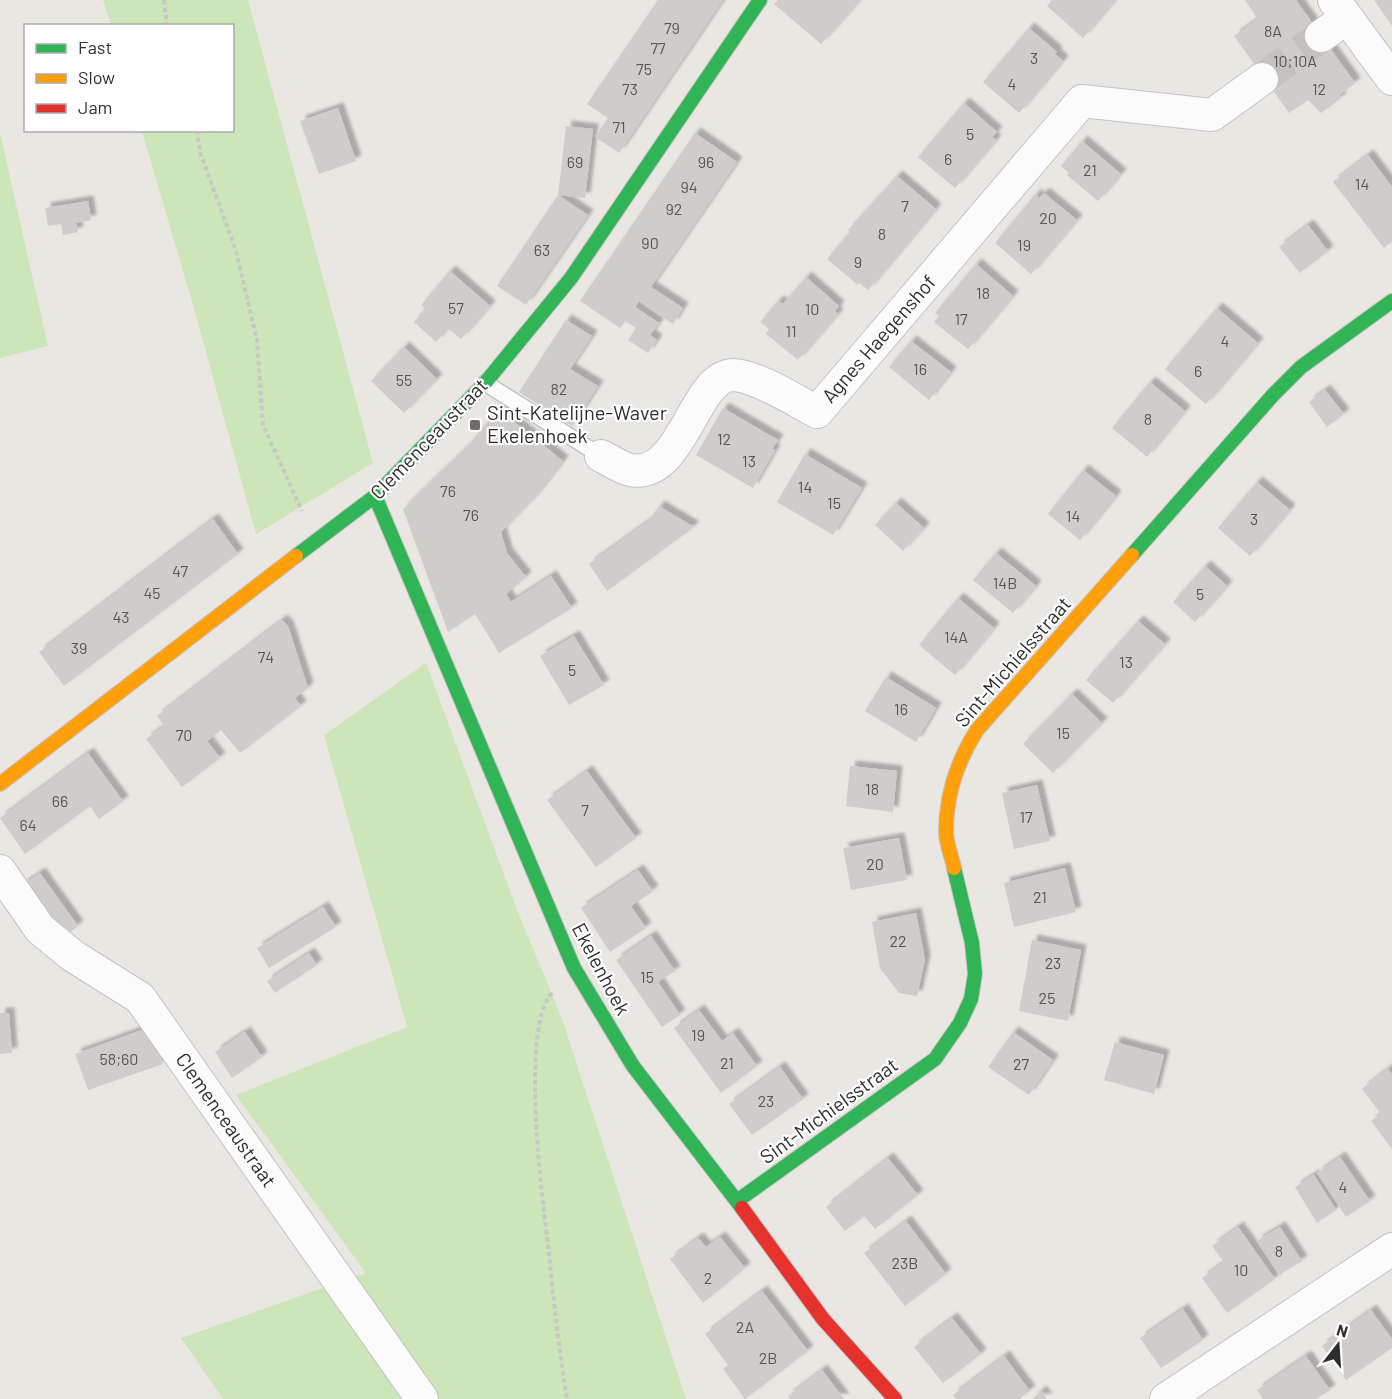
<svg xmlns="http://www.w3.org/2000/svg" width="1392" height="1399" font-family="Barlow,sans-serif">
<defs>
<filter id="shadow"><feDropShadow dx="5.5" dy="-5.5" stdDeviation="1.5" flood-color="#0004"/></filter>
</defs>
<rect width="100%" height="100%" fill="#eae6e2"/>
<path fill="#cce6b9" d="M 103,0 L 248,0 L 373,463 L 256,534 L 195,312 L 142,131 L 232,130 L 232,26 L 111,25 Z
M 0,133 L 48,346 L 0,358 Z
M 426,663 L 517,910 L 561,1016 L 686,1399 L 223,1399 L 181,1338 L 366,1273 L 236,1095 L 407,1027 L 324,735 Z"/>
<path fill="#cfccc9" filter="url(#shadow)" d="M 658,0 L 723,0 L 619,153 L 595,137 L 608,118 L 587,104 Z
M 778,0 L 860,0 L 821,44 L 774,4 Z
M 1052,0 L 1115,0 L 1083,38 L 1047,6 Z
M 1245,0 L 1296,0 L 1355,83 L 1339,95 L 1341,98 L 1321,113 L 1308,100 L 1289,113 L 1234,36 L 1258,19 Z
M 1374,0 L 1392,0 L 1392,26 Z
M 1029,28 L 1057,52 L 1055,54 L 1063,61 L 1019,113 L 983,82 Z
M 964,103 L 997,132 L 992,137 L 996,140 L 955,188 L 918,157 Z
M 338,108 L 356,161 L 319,174 L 300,121 Z
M 566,126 L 593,129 L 585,198 L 558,195 L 588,215 L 526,305 L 497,286 L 558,195 Z
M 695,133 L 737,162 L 651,287 L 683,308 L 673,324 L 639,301 L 635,307 L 659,323 L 650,335 L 657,340 L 648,353 L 628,340 L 636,328 L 625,321 L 620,328 L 580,301 Z
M 1082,141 L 1121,174 L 1098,201 L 1067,175 L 1069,173 L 1061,166 Z
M 1368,155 L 1392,187 L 1392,241 L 1384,248 L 1333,182 Z
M 897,176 L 936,209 L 868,290 L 859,283 L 858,285 L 827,259 L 850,232 L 848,230 Z
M 1044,193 L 1077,220 L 1031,274 L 995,243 L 1036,194 L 1039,198 Z
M 88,201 L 91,220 L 76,223 L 78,232 L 63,235 L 61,224 L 48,226 L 45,208 Z
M 1308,225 L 1328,251 L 1300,273 L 1279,247 Z
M 976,264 L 1013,296 L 968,349 L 934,322 L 939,316 L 935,313 Z
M 450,271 L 490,306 L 461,339 L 448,328 L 436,342 L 414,322 L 425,309 L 421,305 Z
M 806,277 L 839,306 L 835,311 L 838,314 L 798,360 L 766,334 L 769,329 L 760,322 L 778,301 L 783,304 Z
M 1217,308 L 1258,343 L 1206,404 L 1165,369 Z
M 566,320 L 592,336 L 570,369 L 598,386 L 572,426 L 519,392 Z
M 911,341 L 951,372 L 929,400 L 889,367 Z
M 404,347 L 437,379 L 404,413 L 371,381 Z
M 1150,382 L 1185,411 L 1147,457 L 1112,428 Z
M 1325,390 L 1344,414 L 1327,427 L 1309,402 Z
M 723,408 L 778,440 L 772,449 L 775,450 L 753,488 L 696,455 Z
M 498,409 L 563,461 L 533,499 L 501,532 L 507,553 L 526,577 L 506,594 L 511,602 L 551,576 L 572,608 L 499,653 L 475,614 L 448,632 L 403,509 L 467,447 Z
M 805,454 L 862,488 L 833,535 L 777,502 Z
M 1083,470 L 1116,496 L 1080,540 L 1048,514 Z
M 1257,482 L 1290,510 L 1250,556 L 1218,528 Z
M 896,503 L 924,528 L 903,551 L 875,525 Z
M 659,506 L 694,527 L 607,591 L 589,564 L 649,521 Z
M 213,519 L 238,554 L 64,686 L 39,652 Z
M 996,553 L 1036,586 L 1013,613 L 973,580 Z
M 1205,566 L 1227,586 L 1195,622 L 1173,602 Z
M 958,598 L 994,628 L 955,675 L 919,645 Z
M 282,620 L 288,626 L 308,688 L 295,698 L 301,706 L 240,753 L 221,730 L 207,741 L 220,758 L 182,787 L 146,739 L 164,726 L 157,716 Z
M 1138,621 L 1165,644 L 1113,703 L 1086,680 Z
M 574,636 L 604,685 L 569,705 L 540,656 Z
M 886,677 L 936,708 L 916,742 L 865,711 Z
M 1072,694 L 1102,723 L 1053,773 L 1023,744 Z
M 88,753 L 123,801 L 99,819 L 90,806 L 25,854 L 0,818 Z
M 850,766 L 897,771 L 893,812 L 846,806 Z
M 587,771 L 636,838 L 596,867 L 547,800 Z
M 1037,785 L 1050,841 L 1014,849 L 1002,793 Z
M 899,838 L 907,880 L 851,890 L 843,848 Z
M 1065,868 L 1076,912 L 1014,927 L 1004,883 Z
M 638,870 L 653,891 L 631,906 L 646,928 L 610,952 L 581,908 Z
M 40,873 L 78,926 L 60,939 L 22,885 Z
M 323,907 L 336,927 L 269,968 L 257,948 Z
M 916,913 L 925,960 L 917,996 L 899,993 L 880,968 L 872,922 Z
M 651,936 L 675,971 L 658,982 L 680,1015 L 662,1027 L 616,960 Z
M 1032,940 L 1081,950 L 1068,1021 L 1019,1011 Z
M 309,953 L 317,965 L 275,993 L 267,981 Z
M 699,1010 L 722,1041 L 733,1033 L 757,1066 L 721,1093 L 674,1028 Z
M 0,1013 L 9,1013 L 12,1053 L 0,1054 Z
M 150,1027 L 163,1064 L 88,1090 L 75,1054 Z
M 245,1032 L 262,1057 L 232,1078 L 215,1052 Z
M 1013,1032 L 1053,1060 L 1029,1095 L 988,1067 Z
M 1115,1042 L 1164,1055 L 1154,1094 L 1104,1080 Z
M 780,1067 L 803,1099 L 752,1135 L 729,1104 Z
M 1388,1069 L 1392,1074 L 1392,1149 L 1371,1121 L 1381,1114 L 1362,1089 Z
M 1340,1157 L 1370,1201 L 1346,1217 L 1317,1173 Z
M 888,1158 L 918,1195 L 875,1229 L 864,1216 L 845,1231 L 826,1207 Z
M 1314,1175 L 1336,1210 L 1317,1223 L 1295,1187 Z
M 906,1221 L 946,1274 L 905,1306 L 864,1253 Z
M 1238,1227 L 1275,1279 L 1227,1313 L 1202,1278 L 1224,1262 L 1212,1246 Z
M 1280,1227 L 1302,1261 L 1279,1275 L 1257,1241 Z
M 720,1237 L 745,1268 L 703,1303 L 670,1259 L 698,1238 L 706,1247 Z
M 762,1291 L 808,1351 L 745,1399 L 723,1369 L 728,1365 L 705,1334 Z
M 1183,1309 L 1203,1340 L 1161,1368 L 1140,1338 Z
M 1371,1310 L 1392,1339 L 1392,1348 L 1346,1380 L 1322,1346 Z
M 952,1318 L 981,1354 L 943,1383 L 914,1347 Z
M 1004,1356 L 1030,1391 L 1019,1399 L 956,1399 L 953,1395 Z
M 1306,1356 L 1330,1390 L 1316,1399 L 1263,1399 L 1257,1390 Z
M 822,1370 L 844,1399 L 790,1399 L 788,1396 Z
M 1041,1391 L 1047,1399 L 1032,1399 Z"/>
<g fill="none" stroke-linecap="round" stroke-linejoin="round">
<path stroke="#c4c1be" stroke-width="32" stroke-dasharray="32 16" stroke-linecap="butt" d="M 1262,79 L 1321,36"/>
<g stroke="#c4c2c3" stroke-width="18">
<path id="lane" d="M 485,383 L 601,456"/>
</g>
<g stroke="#c4c2c3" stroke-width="34">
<path id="street" d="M 1334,0 L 1392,79
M 1321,36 L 1347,18
M 601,456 C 610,460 621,468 630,470 C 683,480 693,376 733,375 C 755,375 796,401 817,412 L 1082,101 L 1212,115 L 1262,79
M 0,871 L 40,929 L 73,956 L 140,998 L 422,1399
M 1166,1399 L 1392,1249"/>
</g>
<g stroke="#c4c2c3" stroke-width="16">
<path id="fast" d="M 375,496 L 574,968 L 633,1066 L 742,1208
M 1132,555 L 1273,395 L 1301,367 L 1392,301
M 296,556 L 375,496 L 485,383 L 571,278 L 760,0
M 737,1201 L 935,1059 L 960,1023 L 971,999 L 975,974 L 972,943 L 954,868"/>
</g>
<g stroke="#c4c2c3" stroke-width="16">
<path id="slow" d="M 0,784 L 296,556
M 954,868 C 952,857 946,843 946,832 C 946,795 958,760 977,730 L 1132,555"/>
</g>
<g stroke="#c4c2c3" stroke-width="16">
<path id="jam" d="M 742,1208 L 823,1319 L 895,1399"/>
</g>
<path stroke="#c8c8c7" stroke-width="4" stroke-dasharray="4.5 3" stroke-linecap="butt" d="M 164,0 L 167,26
M 197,130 L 200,152 L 236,251 L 257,340 L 263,425 L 302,511
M 552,993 C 519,1029 543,1203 549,1254 C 554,1302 559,1351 567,1399"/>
<use href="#lane" stroke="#fcfbfb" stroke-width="15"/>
<use href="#street" stroke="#fcfbfb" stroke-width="32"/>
<use href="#fast" stroke="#30b455" stroke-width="14"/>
<use href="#slow" stroke="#ff9f0a" stroke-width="14"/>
<use href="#jam" stroke="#e5322d" stroke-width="14"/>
</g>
<rect fill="#6e6d6c" stroke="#fff" stroke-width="2" x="469" y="419" width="12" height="12" rx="3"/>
<g text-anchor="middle" stroke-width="4.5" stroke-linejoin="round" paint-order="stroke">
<g font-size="16" fill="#565655">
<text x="672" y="34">79</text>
<text x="1273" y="37">8A</text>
<text x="658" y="54">77</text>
<text x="1034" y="64">3</text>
<text x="1295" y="67">10;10A</text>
<text x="644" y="75">75</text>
<text x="1012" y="90">4</text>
<text x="630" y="95">73</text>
<text x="1319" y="95">12</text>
<text x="619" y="133">71</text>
<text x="970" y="140">5</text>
<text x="948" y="165">6</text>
<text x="575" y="168">69</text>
<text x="706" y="168">96</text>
<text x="1090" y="176">21</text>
<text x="1362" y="190">14</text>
<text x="689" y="193">94</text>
<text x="905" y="212">7</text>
<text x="674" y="215">92</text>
<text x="1048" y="224">20</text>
<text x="882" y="240">8</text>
<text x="650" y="249">90</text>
<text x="1024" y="251">19</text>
<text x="542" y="256">63</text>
<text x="858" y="268">9</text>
<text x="983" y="299">18</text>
<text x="456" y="314">57</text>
<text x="812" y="315">10</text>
<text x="961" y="325">17</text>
<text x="791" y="337">11</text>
<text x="1225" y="347">4</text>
<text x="920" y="375">16</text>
<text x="1198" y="377">6</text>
<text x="404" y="386">55</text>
<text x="559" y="395">82</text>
<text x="1148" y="425">8</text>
<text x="724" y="445">12</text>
<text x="749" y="467">13</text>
<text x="805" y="493">14</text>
<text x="448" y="497">76</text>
<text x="834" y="509">15</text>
<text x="471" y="521">76</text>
<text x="1073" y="522">14</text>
<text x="1254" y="525">3</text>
<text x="180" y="577">47</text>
<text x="1005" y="589">14B</text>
<text x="152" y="599">45</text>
<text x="1200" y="600">5</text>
<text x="121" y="623">43</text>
<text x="956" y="643">14A</text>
<text x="79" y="654">39</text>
<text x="266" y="663">74</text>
<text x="1126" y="668">13</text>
<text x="572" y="676">5</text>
<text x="901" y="715">16</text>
<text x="1063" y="739">15</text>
<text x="184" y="741">70</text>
<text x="872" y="795">18</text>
<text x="60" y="807">66</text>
<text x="585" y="816">7</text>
<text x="1026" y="823">17</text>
<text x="28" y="831">64</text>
<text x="875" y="870">20</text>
<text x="1040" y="903">21</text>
<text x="898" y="947">22</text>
<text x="1053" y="969">23</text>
<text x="647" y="983">15</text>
<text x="1047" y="1004">25</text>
<text x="698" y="1041">19</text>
<text x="119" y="1065">58;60</text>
<text x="727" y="1069">21</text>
<text x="1021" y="1070">27</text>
<text x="766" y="1107">23</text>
<text x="1343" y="1193">4</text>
<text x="1279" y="1257">8</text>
<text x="905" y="1269">23B</text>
<text x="1241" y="1276">10</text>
<text x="708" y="1284">2</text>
<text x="745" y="1333">2A</text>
<text x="768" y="1364">2B</text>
</g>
<g font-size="20" fill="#2c2c2c" stroke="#fff">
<text transform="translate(879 339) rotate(-49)" y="7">Agnes Haegenshof</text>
<text transform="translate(429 439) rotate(-46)" y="7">Clemenceaustraat</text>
<text transform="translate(1013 662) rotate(-49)" y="7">Sint-Michielsstraat</text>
<text transform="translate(601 969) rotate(62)" y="7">Ekelenhoek</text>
<text transform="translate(829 1111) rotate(-36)" y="7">Sint-Michielsstraat</text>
<text transform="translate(226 1120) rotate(55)" y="7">Clemenceaustraat</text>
</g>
<g font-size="20" fill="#2c2c2c" stroke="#fff" text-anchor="start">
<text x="487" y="420">Sint-Katelijne-Waver<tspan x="487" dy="23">Ekelenhoek</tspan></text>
</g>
</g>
<rect x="24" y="24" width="210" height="108" fill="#ffffff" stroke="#ababab" stroke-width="1.5"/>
<rect x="36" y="44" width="30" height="9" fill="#30b455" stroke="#ababab" stroke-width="1.5"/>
<text x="78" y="54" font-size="18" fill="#2c2c2c">Fast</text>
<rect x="36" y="74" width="30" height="9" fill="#ff9f0a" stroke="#ababab" stroke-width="1.5"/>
<text x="78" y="84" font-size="18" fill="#2c2c2c">Slow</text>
<rect x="36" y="104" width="30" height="9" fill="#e5322d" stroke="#ababab" stroke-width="1.5"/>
<text x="78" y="114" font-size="18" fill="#2c2c2c">Jam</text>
<g transform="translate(1338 1345) rotate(17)" stroke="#ffffff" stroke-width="4.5" paint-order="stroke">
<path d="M0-4.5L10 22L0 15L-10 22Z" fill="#2c2c2c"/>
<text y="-9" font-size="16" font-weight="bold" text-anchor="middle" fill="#2c2c2c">N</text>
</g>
</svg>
